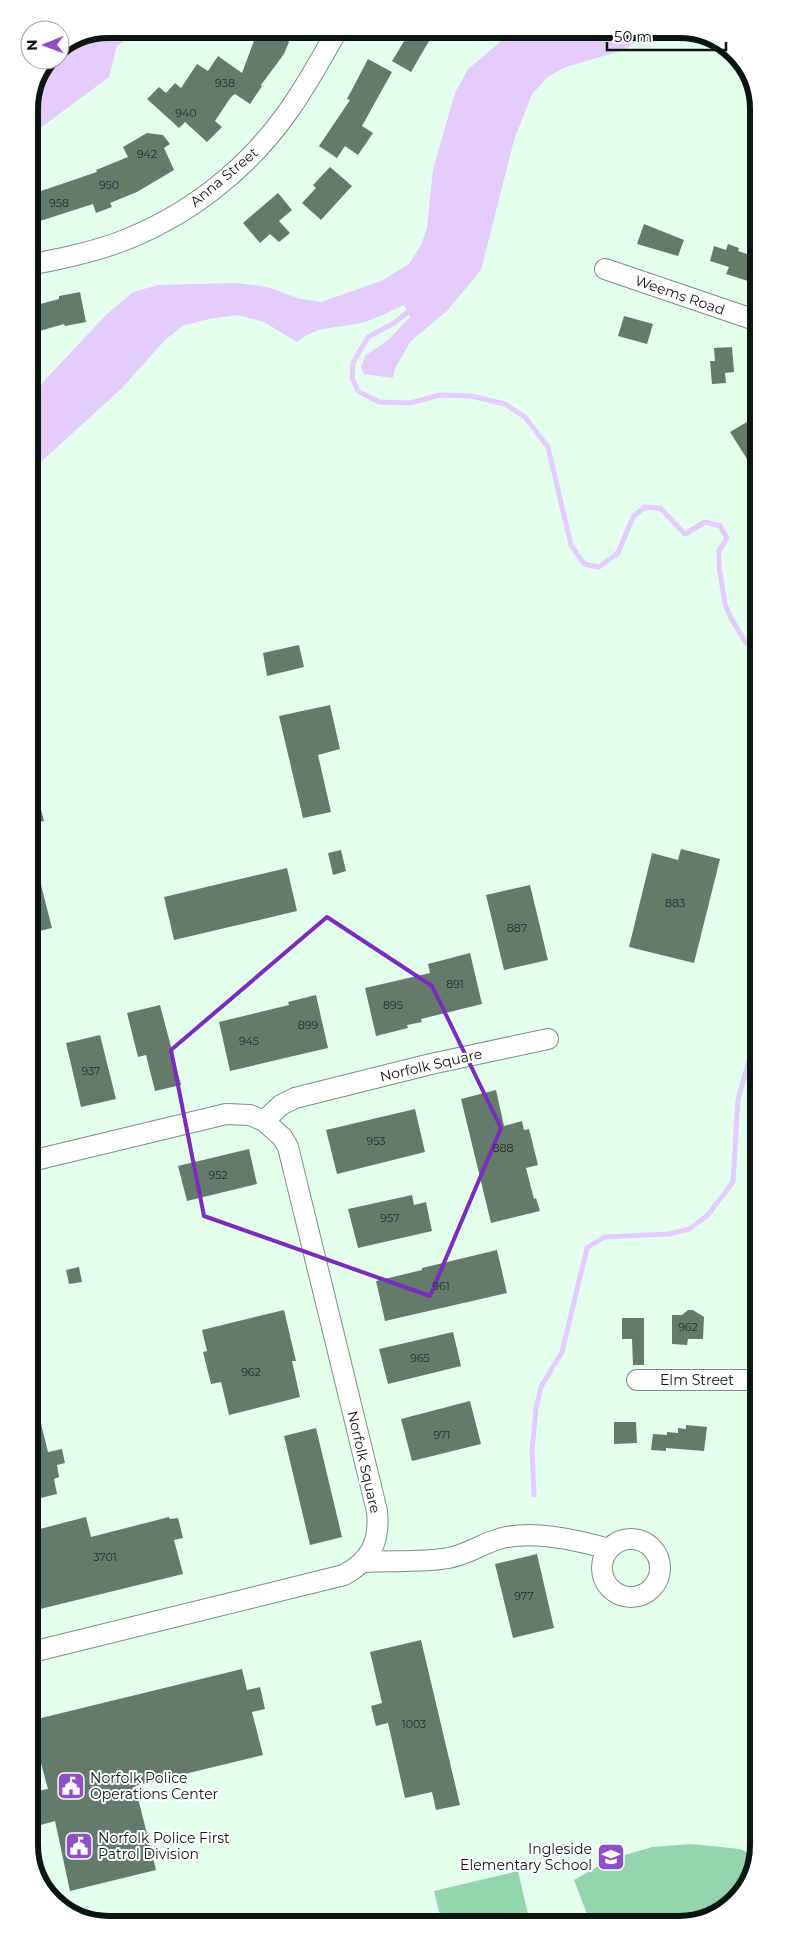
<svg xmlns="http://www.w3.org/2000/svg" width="787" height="1954" font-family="Montserrat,sans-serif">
<rect width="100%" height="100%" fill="#e4ffee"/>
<path fill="#95d5ae" d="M 691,1844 L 740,1849 L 755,1856 L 742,1894 L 704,1921 L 590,1922 L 574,1880 L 611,1859 L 652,1847 Z
M 518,1871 L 529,1919 L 517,1922 L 442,1923 L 434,1891 Z"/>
<path fill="#e4ccfe" d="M 109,29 L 167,29 L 154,41 L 143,41 L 134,36 L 125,40 L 117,46 L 109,77 L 43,126 L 36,136 L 33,167 L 29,172 L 29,104 L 49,60 L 60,60 L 60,49 Z
M 518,29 L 651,29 L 651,32 L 624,50 L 566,67 L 549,76 L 532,94 L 514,140 L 481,270 L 447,311 L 411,341 L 395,368 L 393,378 L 364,374 L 361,368 L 365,356 L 388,340 L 410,317 L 404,305 C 390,311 375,320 360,323 C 335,329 318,325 297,342 L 264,322 L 238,315 L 209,319 L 182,326 L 165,340 L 122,388 L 30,472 L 30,401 L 44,381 L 106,315 L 133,292 L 158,285 L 236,283 L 267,287 L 297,298 L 321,302 L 381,281 L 409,264 L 421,245 L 427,228 L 433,169 L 455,93 L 468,69 L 512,32 Z"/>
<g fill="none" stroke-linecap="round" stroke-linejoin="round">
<path stroke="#e4ccfe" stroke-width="5" d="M 412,309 L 394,323 L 368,337 L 353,363 L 352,378 L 358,391 L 379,402 L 410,403 L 440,395 L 471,396 L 505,404 L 525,417 L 548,447 L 571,545 L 584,564 L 599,567 L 618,553 L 633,517 L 645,507 L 660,508 L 685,534 L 705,522 L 720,526 L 727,538 L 719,551 L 719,566 L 725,604 L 731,618 L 746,643 L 755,646
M 534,1495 L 532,1451 L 536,1408 L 541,1387 L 562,1352 L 587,1248 L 604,1237 L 669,1234 L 689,1229 L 707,1216 L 733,1182 L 738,1099 L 751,1054 L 756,1026"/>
</g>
<path fill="#647b6c" d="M 262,29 L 294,29 L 288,41 L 289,42 L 284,54 L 261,85 L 262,86 L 250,104 L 235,94 L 231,97 L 215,121 L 222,127 L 207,142 L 185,122 L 179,128 L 147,99 L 159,87 L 166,93 L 175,83 L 181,88 L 197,64 L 208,71 L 218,56 L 242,73 L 255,38 Z
M 391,29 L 436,29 L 411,72 L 392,61 L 406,38 Z
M 368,59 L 392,72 L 362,126 L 373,133 L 358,155 L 345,146 L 337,158 L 319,146 L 350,100 L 347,99 Z
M 147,133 L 163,135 L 170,144 L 164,148 L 174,170 L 137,192 L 110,203 L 112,207 L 96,213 L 93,204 L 40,221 L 39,218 L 29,220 L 29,195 L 97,172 L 96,170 L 128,157 L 123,147 Z
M 330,167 L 352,186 L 321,220 L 302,203 L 316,188 L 313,185 Z
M 278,193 L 292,210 L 279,221 L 290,233 L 279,242 L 270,234 L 260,243 L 243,223 Z
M 644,224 L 684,240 L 678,256 L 637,244 Z
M 728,244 L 739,248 L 738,251 L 750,255 L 749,259 L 754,261 L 748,281 L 726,274 L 729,267 L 710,261 L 714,246 L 726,250 Z
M 80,292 L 86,322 L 65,326 L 64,324 L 29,334 L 29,307 L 59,299 L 59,296 Z
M 624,316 L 653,324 L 647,344 L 618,336 Z
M 732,347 L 734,372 L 725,373 L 726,383 L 712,384 L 710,361 L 715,361 L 714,348 Z
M 747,422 L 750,427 L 755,425 L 755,454 L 747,459 L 730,432 Z
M 299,645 L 304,667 L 267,676 L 263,653 Z
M 330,705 L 340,749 L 318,755 L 331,812 L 303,818 L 279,716 Z
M 30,786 L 35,786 L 44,821 L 31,824 Z
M 681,849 L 720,859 L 694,963 L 629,947 L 652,853 L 678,860 Z
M 341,850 L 346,871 L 333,875 L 328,853 Z
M 287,868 L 297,911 L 174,940 L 164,897 Z
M 41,885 L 52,928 L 31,933 L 31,888 Z
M 530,885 L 548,960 L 504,970 L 486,895 Z
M 470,953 L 482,1004 L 421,1019 L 422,1022 L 407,1025 L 408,1028 L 376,1036 L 365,988 L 430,973 L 428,964 Z
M 316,995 L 328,1048 L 230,1071 L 219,1022 L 289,1005 L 288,1002 Z
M 160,1005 L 181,1085 L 155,1091 L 146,1055 L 138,1057 L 127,1013 Z
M 100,1035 L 116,1099 L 81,1107 L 66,1043 Z
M 496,1090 L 504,1126 L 522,1121 L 524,1130 L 529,1129 L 538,1165 L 526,1168 L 534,1199 L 536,1198 L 540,1211 L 491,1223 L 461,1099 Z
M 415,1109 L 425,1152 L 337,1174 L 326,1130 Z
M 249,1149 L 257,1184 L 187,1201 L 178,1166 Z
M 412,1195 L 414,1205 L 426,1202 L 432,1231 L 358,1248 L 348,1209 Z
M 497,1250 L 507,1293 L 385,1321 L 376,1281 L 422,1270 L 422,1268 Z
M 79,1267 L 82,1282 L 69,1284 L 66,1270 Z
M 284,1310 L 296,1361 L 292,1361 L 300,1397 L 229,1415 L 221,1382 L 211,1384 L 203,1352 L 207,1351 L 202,1330 Z
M 688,1310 L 693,1310 L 704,1317 L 703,1339 L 688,1339 L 687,1345 L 672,1344 L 672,1315 L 682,1315 Z
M 622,1318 L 644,1318 L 644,1365 L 633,1365 L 632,1339 L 622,1339 Z
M 453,1332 L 461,1366 L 388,1384 L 379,1349 Z
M 470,1401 L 481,1444 L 412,1461 L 401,1419 Z
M 37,1407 L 48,1452 L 62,1449 L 65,1463 L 57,1465 L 59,1477 L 54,1479 L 57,1494 L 32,1500 L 32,1408 Z
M 614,1422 L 636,1422 L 637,1443 L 614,1444 Z
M 686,1425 L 707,1427 L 704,1451 L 666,1448 L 666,1451 L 651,1450 L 653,1434 L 667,1435 L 667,1432 L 678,1433 L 678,1428 L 686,1429 Z
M 316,1428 L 342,1537 L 310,1545 L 284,1436 Z
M 86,1517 L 91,1537 L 169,1517 L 170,1519 L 178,1518 L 183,1538 L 174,1540 L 183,1574 L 32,1611 L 32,1531 Z
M 537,1554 L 554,1628 L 513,1638 L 495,1564 Z
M 421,1640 L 460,1805 L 436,1810 L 432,1792 L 405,1798 L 388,1723 L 376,1726 L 371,1706 L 382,1703 L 370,1652 Z
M 242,1669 L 247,1690 L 260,1687 L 265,1709 L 252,1712 L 263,1755 L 135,1786 L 156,1870 L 70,1891 L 55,1821 L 37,1826 L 33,1810 L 33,1792 L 48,1789 L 33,1734 L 33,1720 Z"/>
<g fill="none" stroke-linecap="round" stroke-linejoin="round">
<g stroke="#778f7f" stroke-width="22">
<path id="minor" d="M 29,265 C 59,259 89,253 117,243 C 185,218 245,172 287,113 C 306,87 322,57 338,29
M 605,269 L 755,320
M 264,1121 L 281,1105 L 295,1098 L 431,1064 L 548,1039
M 31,1161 L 226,1114 L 250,1115 L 264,1121 L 282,1137 L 288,1147 L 377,1511 C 380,1542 371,1560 344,1575 L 32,1652
M 637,1380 L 757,1380
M602 1568a29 29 0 1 1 58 0a29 29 0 1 1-58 0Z
M 364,1562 C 392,1560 421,1563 448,1558 C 467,1555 481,1544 499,1539 C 531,1529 577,1540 609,1549"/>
</g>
<use href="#minor" stroke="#fff" stroke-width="20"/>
</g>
<path fill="none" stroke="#7b2cbf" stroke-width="4" stroke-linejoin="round" d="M 327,917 L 432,986 L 501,1128 L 430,1296 L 204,1216 L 171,1050 Z"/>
<defs>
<g id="civic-square" transform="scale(1.4375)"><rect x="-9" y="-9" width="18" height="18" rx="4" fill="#8f4fc5" stroke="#fff"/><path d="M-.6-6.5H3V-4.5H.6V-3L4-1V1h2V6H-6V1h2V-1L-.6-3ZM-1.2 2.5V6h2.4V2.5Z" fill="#fff"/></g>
<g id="school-square" transform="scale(1.4375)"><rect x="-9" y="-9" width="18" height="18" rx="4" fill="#8f4fc5" stroke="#fff"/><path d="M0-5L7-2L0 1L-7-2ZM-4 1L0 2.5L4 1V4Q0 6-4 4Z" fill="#fff"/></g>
</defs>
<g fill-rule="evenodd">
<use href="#civic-square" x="71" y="1786"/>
<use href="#civic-square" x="79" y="1846"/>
<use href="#school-square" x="611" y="1857"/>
</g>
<g text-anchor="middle" stroke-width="4" stroke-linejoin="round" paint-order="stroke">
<g font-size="11" fill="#222f27">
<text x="225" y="87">938</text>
<text x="186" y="117">940</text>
<text x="147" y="158">942</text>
<text x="109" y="189">950</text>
<text x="59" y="207">958</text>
<text x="675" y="907">883</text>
<text x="517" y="932">887</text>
<text x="455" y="988">891</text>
<text x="393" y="1009">895</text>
<text x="308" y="1029">899</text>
<text x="249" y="1045">945</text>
<text x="91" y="1075">937</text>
<text x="376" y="1145">953</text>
<text x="503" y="1152">888</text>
<text x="218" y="1179">952</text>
<text x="390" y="1222">957</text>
<text x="441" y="1290">961</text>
<text x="688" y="1331">962</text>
<text x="420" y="1362">965</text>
<text x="251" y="1376">962</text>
<text x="442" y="1439">971</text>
<text x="105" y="1561">3701</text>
<text x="524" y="1600">977</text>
<text x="414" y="1728">1003</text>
</g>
<g font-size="14" fill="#0c1610" stroke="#fff">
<text transform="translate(224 177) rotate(-40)" y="5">Anna Street</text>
<text transform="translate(680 295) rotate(19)" y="5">Weems Road</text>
<text transform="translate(431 1065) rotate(-13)" y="5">Norfolk Square</text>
<text x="697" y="1385">Elm Street</text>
<text transform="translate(364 1462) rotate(77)" y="5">Norfolk Square</text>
</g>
<g font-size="14" fill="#0c1610" stroke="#fff" text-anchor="start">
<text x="90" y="1783">Norfolk Police<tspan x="90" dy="16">Operations Center</tspan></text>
<text x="98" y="1843">Norfolk Police First<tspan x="98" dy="16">Patrol Division</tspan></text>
<text x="592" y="1854" text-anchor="end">Ingleside<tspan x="592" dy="16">Elementary School</tspan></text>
</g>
</g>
<path d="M0 0H787V1954H0ZM109 38H679A71 71 0 0 1 750 109V1845A71 71 0 0 1 679 1916H109A71 71 0 0 1 38 1845V109A71 71 0 0 1 109 38Z" fill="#fff" fill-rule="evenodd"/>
<path fill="none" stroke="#0c1610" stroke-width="6" d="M109 38H679A71 71 0 0 1 750 109V1845A71 71 0 0 1 679 1916H109A71 71 0 0 1 38 1845V109A71 71 0 0 1 109 38Z"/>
<g transform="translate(45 45) rotate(269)"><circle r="24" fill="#ffffff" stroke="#9ea29f"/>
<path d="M0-4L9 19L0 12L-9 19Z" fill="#8f4fc5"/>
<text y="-8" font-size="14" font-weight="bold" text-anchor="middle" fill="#0c1610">N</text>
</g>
<path d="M607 42v8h119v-8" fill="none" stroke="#0c1610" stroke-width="2.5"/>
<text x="614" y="42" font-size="15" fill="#0c1610" stroke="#ffffff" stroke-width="4" paint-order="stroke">50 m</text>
</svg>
